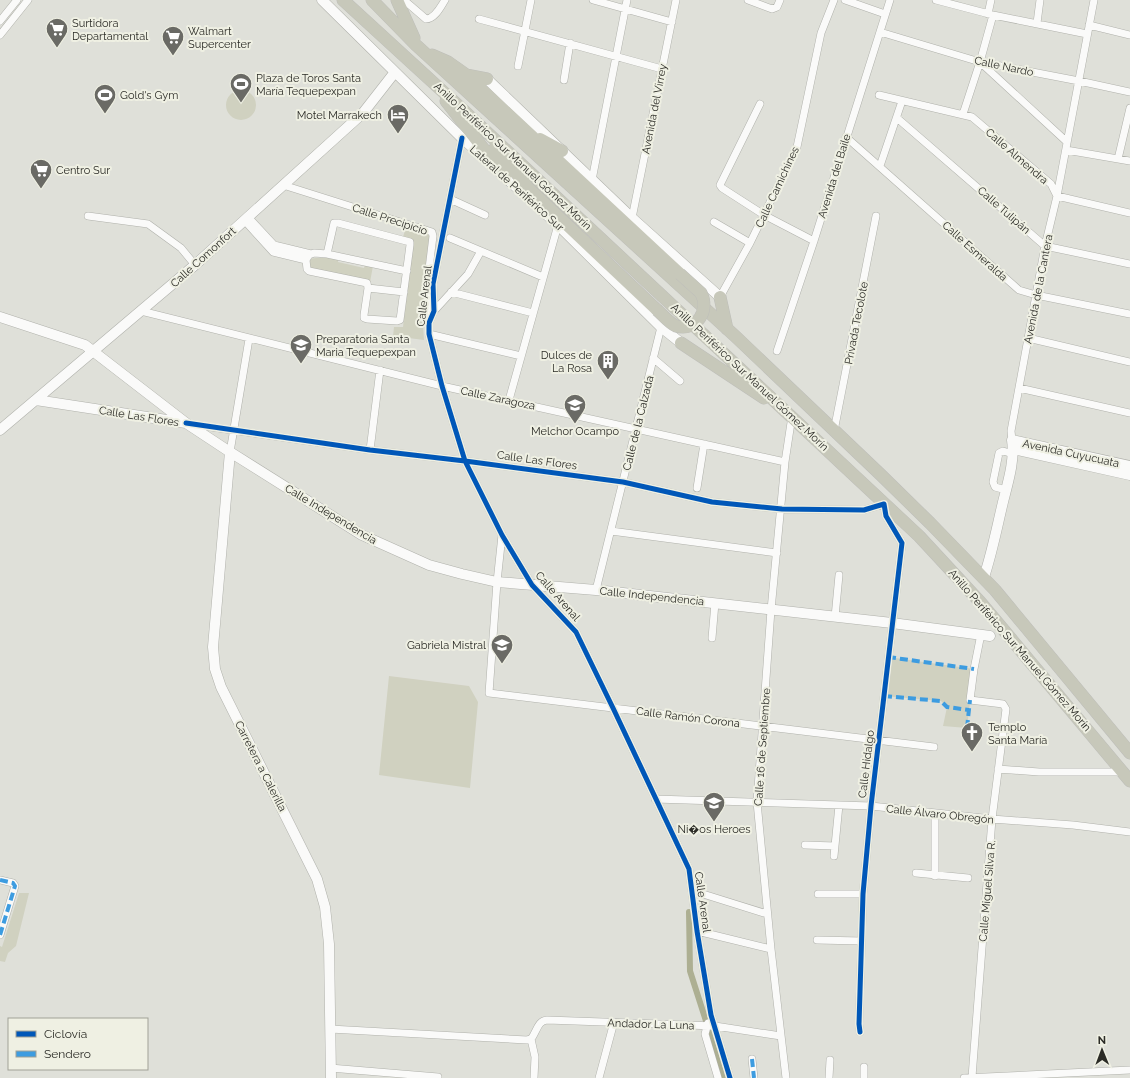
<svg xmlns="http://www.w3.org/2000/svg" width="1130" height="1078" font-family="Raleway,sans-serif">
<rect width="100%" height="100%" fill="#dfe0d9"/>
<path fill="#d0d1c0" d="M226 105a15 15 0 1 1 30 0a15 15 0 1 1-30 0Z
M 406,227 L 429,234 L 431,237 C 426,271 421,305 424,340 L 393,336 L 394,327 L 403,327 L 413,240 L 403,237 Z
M 330,257 L 338,259 L 338,262 L 364,268 L 365,265 L 373,266 L 370,282 L 310,269 L 309,259 C 315,257 323,259 330,257 Z
M 888,657 L 974,669 L 967,728 L 943,726 L 947,707 L 941,701 L 884,696 Z
M 389,676 L 469,686 L 478,702 L 470,788 L 379,775 Z
M 19,893 L 29,893 L 16,946 L 8,953 L 5,962 L 0,961 L 0,946 L 2,947 Z"/>
<g fill="none" stroke-linecap="round" stroke-linejoin="round">
<path stroke="#adaf92" stroke-width="6" d="M 689,912 L 690,971 L 706,1021
M 709,1031 L 724,1078"/>
<g stroke="#b0b1ab" stroke-width="8">
<path id="street" d="M 404,0 L 426,19 C 435,19 441,6 445,0
M 593,0 L 672,22
M 748,0 L 772,9 L 777,7 L 780,0
M 845,0 L 885,14
M 936,0 L 993,15 L 1087,34
M 988,14 L 991,0
M 479,19 L 662,69
M 0,21 L 17,0
M 1037,23 L 1040,0
M 1089,25 L 1130,35
M 880,32 L 980,62 L 1079,81 L 1130,92
M 0,35 L 28,0
M 980,62 L 1067,142
M 518,66 L 531,0
M 564,80 L 570,43
M 879,95 L 972,117 L 1051,184 L 1057,196 L 1130,213
M 760,104 L 720,185 L 722,188 L 764,215 L 814,241
M 963,114 L 980,62 L 993,15
M 897,118 L 1045,246 L 1130,264
M 846,137 L 1019,290 L 1036,295 L 1130,314
M 462,138 L 433,284 L 434,311 L 429,323 L 429,334 L 442,386 L 465,461 L 502,535 L 532,585 L 576,632 L 613,708 L 689,869 L 697,931 L 711,1015 L 730,1078
M 1066,150 L 1130,161
M 1118,159 L 1130,108
M 880,166 L 902,101
M 592,180 L 627,0
M 283,185 L 432,232 L 433,236 L 427,285 L 428,321
M 450,199 L 485,215
M 88,216 L 148,224 L 181,248 L 195,265
M 248,217 L 274,245 L 311,254
M 632,218 L 676,0
M 244,220 L 273,252 L 306,260
M 714,222 L 750,243
M 450,238 L 543,277
M 327,254 L 314,253 L 309,255 L 306,260 L 307,269 L 309,271 L 367,283 L 368,288 L 364,315 L 364,318 L 367,319 L 397,321 L 400,320 L 410,245 L 410,242 L 338,223 L 334,223 L 327,254 L 407,271
M 368,288 L 404,292
M 451,292 L 533,313
M 720,297 L 750,243 L 797,147 L 821,33 L 834,0
M 141,311 L 442,386 L 785,462
M 434,311 L 468,274 L 481,251
M 429,334 L 521,356
M 1028,338 L 1130,362
M 777,351 L 814,241 L 890,0
M 653,358 L 680,381
M 1019,388 L 1130,413
M 509,400 L 558,225
M 190,424 L 370,450 L 465,461 L 623,482 L 712,502 L 782,509 L 864,510 L 884,504 L 886,516 L 902,543 L 871,806 L 863,894 L 859,1024 L 860,1032
M 834,431 L 876,216
M 1012,440 L 1011,431 L 1045,246 L 1057,196 L 1094,0
M 370,450 L 380,370
M 230,452 L 249,339
M 697,488 L 704,444
M 1006,490 L 995,487 L 993,482 L 999,453 L 1003,451 L 1013,454
M 611,531 L 777,553
M 502,535 L 497,582 L 489,693 L 934,747
M 596,590 L 661,327
M 835,617 L 839,575
M 712,638 L 715,603
M 998,769 L 1039,772 L 1123,772
M 655,799 L 871,806 L 992,819 L 1073,825 L 1130,832
M 805,845 L 835,846
M 834,856 L 839,805
M 916,873 L 968,878
M 935,876 L 935,813
M 0,880 L 13,883 L 15,886 L 0,935
M 703,894 L 767,914
M 818,894 L 863,894
M 697,931 L 771,949
M 817,940 L 861,941
M 708,1023 L 705,1034 L 718,1078
M 330,1029 L 527,1040 L 531,1039
M 531,1039 C 537,1032 537,1021 547,1020 L 715,1026 L 781,1036
M 531,1039 L 535,1057 L 534,1078
M 752,1059 L 754,1078
M 330,1068 L 438,1077
M 972,1077 L 992,819 L 1006,709 L 1003,704 L 970,700 L 974,669 L 981,634
M 599,1078 L 614,1022
M 786,1078 L 771,949 L 757,802 L 771,610 L 785,462 L 792,416
M 829,1078 L 830,1060
M 864,1078 L 864,1067
M 964,1078 L 1130,1070"/>
</g>
<g stroke="#b0b1ab" stroke-width="11">
<path id="secondary" d="M 322,0 L 462,138 L 558,225 L 661,327 L 681,343
M 487,79 L 632,218 L 720,297
M 0,317 L 85,345 L 186,423 L 230,452 L 362,535 L 429,565 L 462,574 L 497,582 L 596,590 L 892,623 L 990,636
M 36,400 L 186,423
M 0,430 L 195,265 L 363,113 L 395,72
M 1013,449 L 1130,475
M 230,452 L 213,647 L 215,669 L 221,687 L 317,879 L 325,907 L 329,944 L 331,1078
M 984,577 C 992,553 997,527 1003,502 C 1008,482 1015,460 1012,440 L 1130,466"/>
</g>
<g stroke="#bebeba" stroke-width="13">
<path id="highway" d="M 343,0 L 462,109 L 919,536 L 981,603 L 1130,781
M 372,0 L 416,45 L 735,336 L 881,475 L 930,523 L 995,590 L 1130,753
M 397,0 L 414,38
M 432,55 L 448,62 L 465,74 L 680,274
M 466,75 L 487,79
M 446,101 L 505,176
M 540,139 L 562,151
M 495,148 L 528,188 L 657,310
M 720,297 L 727,329
M 681,343 L 764,398"/>
</g>
<use href="#street" stroke="#fafaf9" stroke-width="7"/>
<use href="#secondary" stroke="#fafaf9" stroke-width="10"/>
<use href="#highway" stroke="#c7c8ba" stroke-width="12"/>
<g stroke="#bebeba" stroke-width="13" stroke-linecap="butt">
<path id="highway-bridge" d="M 657,310 C 663,315 669,323 676,326 C 697,332 710,310 701,293 L 680,274"/>
</g>
<use href="#highway-bridge" stroke="#c7c8ba" stroke-width="12"/>
<path stroke="#3d9ce0" stroke-width="4" stroke-dasharray="8 4" stroke-linecap="butt" d="M 888,657 L 974,669
M 884,696 L 941,701 L 947,707 L 969,710
M 967,728 L 970,700
M 0,880 L 13,883 L 15,886 L 0,935
M 752,1059 L 754,1078"/>
<g stroke="#eff0e3" stroke-width="8">
<path id="cycleway" d="M 462,138 L 433,284 L 434,311 L 429,323 L 429,334 L 442,386 L 465,461 L 502,535 L 532,585 L 576,632 L 613,708 L 689,869 L 697,931 L 711,1015 L 730,1078
M 186,423 L 370,450 L 465,461 L 623,482 L 712,502 L 782,509 L 864,510 L 884,504 L 886,516 L 902,543 L 871,806 L 863,894 L 859,1024 L 860,1032"/>
</g>
<use href="#cycleway" stroke="#0057b8" stroke-width="5"/>
</g>
<defs>
<g id="supermarket-pin" transform="scale(1.15)"><path d="M0 17L-7.5 6A9.5 9.5 0 1 1 7.5 6Z" fill="#6a6a65" stroke="#eff0e3"/><path d="M-6-5.5h2.5l.6 2H6L4.5 2H-2.5L-4.4-4H-6ZM-1.5 3.2a1.3 1.3 0 1 0 .1 0ZM3 3.2a1.3 1.3 0 1 0 .1 0Z" fill="#fff"/></g>
<g id="stadium-pin" transform="scale(1.15)"><path d="M0 17L-7.5 6A9.5 9.5 0 1 1 7.5 6Z" fill="#6a6a65" stroke="#eff0e3"/><path d="M0-5a6.5 5 0 1 0 0 10a6.5 5 0 1 0 0-10ZM-3.5-1.8h7v3.6h-7Z" fill="#fff"/></g>
<g id="hotel-pin" transform="scale(1.15)"><path d="M0 17L-7.5 6A9.5 9.5 0 1 1 7.5 6Z" fill="#6a6a65" stroke="#eff0e3"/><path d="M-6-4.5h1.5V1H6V5H4.5V3h-9V5H-6ZM-4 0a1.8 1.8 0 1 1 3.6 0ZM.5 0V-2.5h3Q6-2.5 6 0Z" fill="#fff"/></g>
<g id="university-pin" transform="scale(1.15)"><path d="M0 17L-7.5 6A9.5 9.5 0 1 1 7.5 6Z" fill="#6a6a65" stroke="#eff0e3"/><path d="M0-5L7-2L0 1L-7-2ZM-4 1L0 2.5L4 1V4Q0 6-4 4Z" fill="#fff"/></g>
<g id="building-pin" transform="scale(1.15)"><path d="M0 17L-7.5 6A9.5 9.5 0 1 1 7.5 6Z" fill="#6a6a65" stroke="#eff0e3"/><path d="M-4-6H4V6H1V3H-1V6H-4ZM-2.5-4.3h1.7v1.8h-1.7ZM.8-4.3h1.7v1.8H.8ZM-2.5-1h1.7V.8h-1.7ZM.8-1h1.7V.8H.8Z" fill="#fff"/></g>
<g id="school-pin" transform="scale(1.15)"><path d="M0 17L-7.5 6A9.5 9.5 0 1 1 7.5 6Z" fill="#6a6a65" stroke="#eff0e3"/><path d="M0-5L7-2L0 1L-7-2ZM-4 1L0 2.5L4 1V4Q0 6-4 4Z" fill="#fff"/></g>
<g id="church-pin" transform="scale(1.15)"><path d="M0 17L-7.5 6A9.5 9.5 0 1 1 7.5 6Z" fill="#6a6a65" stroke="#eff0e3"/><path d="M-1.2-6h2.4v3.5h3.3v2.4h-3.3V6h-2.4V-.1h-3.3v-2.4h3.3Z" fill="#fff"/></g>
</defs>
<g fill-rule="evenodd">
<use href="#supermarket-pin" x="57" y="29"/>
<use href="#supermarket-pin" x="173" y="37"/>
<use href="#stadium-pin" x="241" y="84"/>
<use href="#stadium-pin" x="105" y="95"/>
<use href="#hotel-pin" x="398" y="115"/>
<use href="#supermarket-pin" x="41" y="170"/>
<use href="#university-pin" x="301" y="345"/>
<use href="#building-pin" x="608" y="361"/>
<use href="#school-pin" x="575" y="405"/>
<use href="#school-pin" x="502" y="645"/>
<use href="#church-pin" x="972" y="733"/>
<use href="#school-pin" x="714" y="803"/>
</g>
<g text-anchor="middle" stroke-width="4" stroke-linejoin="round" paint-order="stroke">
<g font-size="11" fill="#2b2b26" stroke="#eff0e3" text-anchor="start">
<text x="72" y="27">Surtidora<tspan x="72" dy="13">Departamental</tspan></text>
<text x="188" y="35">Walmart<tspan x="188" dy="13">Supercenter</tspan></text>
<text x="256" y="82">Plaza de Toros Santa<tspan x="256" dy="13">María Tequepexpan</tspan></text>
<text x="120" y="99">Gold's Gym</text>
<text x="382" y="119" text-anchor="end">Motel Marrakech</text>
<text x="56" y="174">Centro Sur</text>
<text x="316" y="343">Preparatoria Santa<tspan x="316" dy="13">Maria Tequepexpan</tspan></text>
<text x="592" y="359" text-anchor="end">Dulces de<tspan x="592" dy="13">La Rosa</tspan></text>
<text x="575" y="435" text-anchor="middle">Melchor Ocampo</text>
<text x="486" y="649" text-anchor="end">Gabriela Mistral</text>
<text x="988" y="731">Templo<tspan x="988" dy="13">Santa María</tspan></text>
<text x="714" y="833" text-anchor="middle">Ni�os Heroes</text>
</g>
<g font-size="11" fill="#2b2b26" stroke="#eff0e3">
<text transform="translate(1004 66) rotate(12)" y="4">Calle Nardo</text>
<text transform="translate(654 109) rotate(-79)" y="4">Avenida del Virrey</text>
<text transform="translate(513 156) rotate(43)" y="4">Anillo Periférico Sur Manuel Gómez Morín</text>
<text transform="translate(1017 156) rotate(41)" y="4">Calle Almendra</text>
<text transform="translate(834 176) rotate(-73)" y="4">Avenida del Baile</text>
<text transform="translate(777 187) rotate(-65)" y="4">Calle Camichines</text>
<text transform="translate(517 188) rotate(42)" y="4">Lateral de Periférico Sur</text>
<text transform="translate(1004 210) rotate(41)" y="4">Calle Tulipán</text>
<text transform="translate(390 219) rotate(18)" y="4">Calle Precipicio</text>
<text transform="translate(975 251) rotate(42)" y="4">Calle Esmeralda</text>
<text transform="translate(203 257) rotate(-42)" y="4">Calle Comonfort</text>
<text transform="translate(1038 289) rotate(-79)" y="4">Avenida de la Cantera</text>
<text transform="translate(424 296) rotate(-83)" y="4">Calle Arenal</text>
<text transform="translate(856 323) rotate(-79)" y="4">Privada Tecolote</text>
<text transform="translate(750 377) rotate(43)" y="4">Anillo Periférico Sur Manuel Gómez Morín</text>
<text transform="translate(498 398) rotate(12)" y="4">Calle Zaragoza</text>
<text transform="translate(139 416) rotate(9)" y="4">Calle Las Flores</text>
<text transform="translate(638 423) rotate(-76)" y="4">Calle de la Calzada</text>
<text transform="translate(1071 453) rotate(12)" y="4">Avenida Cuyucuata</text>
<text transform="translate(537 460) rotate(8)" y="4">Calle Las Flores</text>
<text transform="translate(331 514) rotate(31)" y="4">Calle Independencia</text>
<text transform="translate(558 596) rotate(49)" y="4">Calle Arenal</text>
<text transform="translate(652 596) rotate(6)" y="4">Calle Independencia</text>
<text transform="translate(1020 650) rotate(49)" y="4">Anillo Periférico Sur Manuel Gómez Morín</text>
<text transform="translate(688 717) rotate(7)" y="4">Calle Ramón Corona</text>
<text transform="translate(762 747) rotate(-86)" y="4">Calle 16 de Septiembre</text>
<text transform="translate(866 764) rotate(-83)" y="4">Calle Hidalgo</text>
<text transform="translate(261 766) rotate(63)" y="4">Carretera a Calerilla</text>
<text transform="translate(940 814) rotate(6)" y="4">Calle Álvaro Obregón</text>
<text transform="translate(987 891) rotate(-85)" y="4">Calle Miguel Silva R.</text>
<text transform="translate(703 902) rotate(82)" y="4">Calle Arenal</text>
<text transform="translate(651 1024) rotate(2)" y="4">Andador La Luna</text>
</g>
</g>
<rect x="8" y="1018" width="140" height="52" fill="#eff0e3" stroke="#a1a197"/>
<rect x="16" y="1031" width="20" height="6" fill="#0057b8" stroke="#a1a197"/>
<text x="44" y="1038" font-size="12" fill="#2b2b26">Ciclovía</text>
<rect x="16" y="1051" width="20" height="6" fill="#3d9ce0" stroke="#a1a197"/>
<text x="44" y="1058" font-size="12" fill="#2b2b26">Sendero</text>
<g transform="translate(1102 1050) rotate(359)" stroke="#eff0e3" stroke-width="3" paint-order="stroke">
<path d="M0-3L7 15L0 10L-7 15Z" fill="#2b2b26"/>
<text y="-6" font-size="11" font-weight="bold" text-anchor="middle" fill="#2b2b26">N</text>
</g>
</svg>
